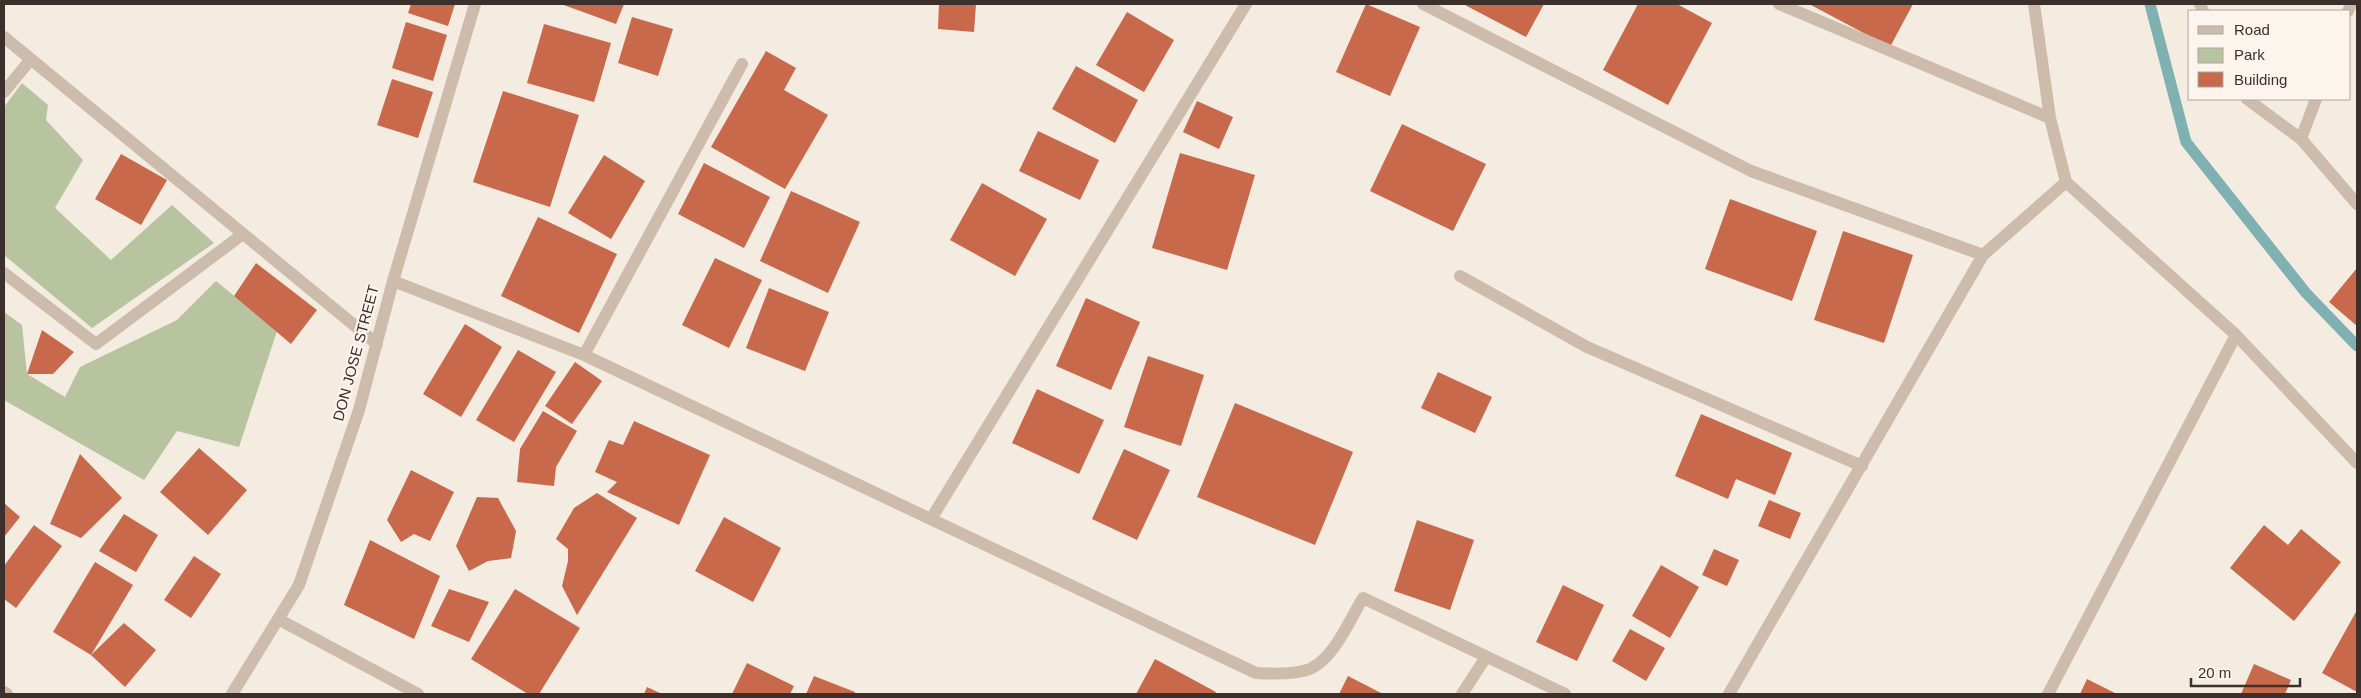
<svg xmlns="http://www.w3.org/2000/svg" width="2361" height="698" font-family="Arial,sans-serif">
<rect width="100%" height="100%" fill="#f4ebe1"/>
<path fill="#b8c4a0" d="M 22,83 L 48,105 L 46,120 L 83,160 L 55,208 L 111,260 L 172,205 L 214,243 L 92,328 L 4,255 L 4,107 Z
M 216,281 L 277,331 L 239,447 L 177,431 L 144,480 L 4,400 L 4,312 L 22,325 L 27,374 L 65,397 L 80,367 L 177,320 Z"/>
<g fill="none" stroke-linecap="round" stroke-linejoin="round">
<path stroke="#7fb0b2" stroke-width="11" d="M 2150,4 L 2186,142 L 2306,293 L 2357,346"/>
</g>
<path fill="#c8694b" d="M 411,4 L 455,4 L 448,26 L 408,13 Z
M 561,4 L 624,4 L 616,24 Z
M 939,4 L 976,4 L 974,32 L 938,29 Z
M 1366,4 L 1420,27 L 1390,96 L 1336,72 Z
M 1463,4 L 1544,4 L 1526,37 Z
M 1638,4 L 1677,4 L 1712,23 L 1668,105 L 1603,70 Z
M 1809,4 L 1913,4 L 1890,47 Z
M 1127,12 L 1174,40 L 1144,92 L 1096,65 Z
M 632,17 L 673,29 L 658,76 L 618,63 Z
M 406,22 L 447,35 L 433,81 L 392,68 Z
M 544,24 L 611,43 L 594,102 L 527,83 Z
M 766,51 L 796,68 L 784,90 L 828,115 L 785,189 L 711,147 Z
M 1076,66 L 1138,100 L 1115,143 L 1052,109 Z
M 392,79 L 433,92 L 418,138 L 377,125 Z
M 503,91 L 579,115 L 550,207 L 473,182 Z
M 1197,101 L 1233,117 L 1219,149 L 1183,132 Z
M 1402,124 L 1486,164 L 1453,231 L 1370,191 Z
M 1038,131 L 1099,160 L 1080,200 L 1019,171 Z
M 1180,153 L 1255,175 L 1227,270 L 1152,248 Z
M 121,154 L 167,180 L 141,225 L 95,199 Z
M 604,155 L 645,181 L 611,239 L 568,213 Z
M 704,163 L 770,197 L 744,248 L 678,214 Z
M 982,183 L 1047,219 L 1015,276 L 950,240 Z
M 791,191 L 860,222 L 828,293 L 760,261 Z
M 1730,199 L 1817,231 L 1792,301 L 1705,269 Z
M 538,217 L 617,254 L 579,333 L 501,296 Z
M 1843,231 L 1913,255 L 1884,343 L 1814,320 Z
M 715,258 L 762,280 L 729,348 L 682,325 Z
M 256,263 L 317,310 L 291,344 L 234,296 Z
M 2357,268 L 2357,326 L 2329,302 Z
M 769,288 L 829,312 L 805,371 L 746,348 Z
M 1086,298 L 1140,322 L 1111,390 L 1056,366 Z
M 465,324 L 502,347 L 461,417 L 423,394 Z
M 42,330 L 74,352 L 53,374 L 27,374 Z
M 518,350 L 556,372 L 514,442 L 476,420 Z
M 1148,356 L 1204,375 L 1181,446 L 1124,427 Z
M 575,362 L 602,381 L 572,424 L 545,406 Z
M 1438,372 L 1492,397 L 1475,433 L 1421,408 Z
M 1037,389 L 1104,420 L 1079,474 L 1012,443 Z
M 1235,403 L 1353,452 L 1315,545 L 1197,497 Z
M 543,411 L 577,431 L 556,467 L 554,486 L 517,482 L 520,449 Z
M 1701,414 L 1792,453 L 1775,495 L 1736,479 L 1728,499 L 1675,476 Z
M 634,421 L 710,455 L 679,525 L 607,492 L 617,482 L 595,472 L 609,440 L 623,445 Z
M 199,448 L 247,490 L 208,535 L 160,492 Z
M 1124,449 L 1170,470 L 1137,540 L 1092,519 Z
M 80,454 L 122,498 L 81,538 L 50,524 Z
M 411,470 L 454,492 L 430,541 L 414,534 L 401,542 L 387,520 Z
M 597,493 L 637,518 L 577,615 L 562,586 L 568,561 L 568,549 L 556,539 L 574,508 Z
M 477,497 L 498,498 L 516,531 L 511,558 L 488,561 L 469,571 L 456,546 Z
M 1769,500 L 1801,513 L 1790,539 L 1758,526 Z
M 4,503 L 20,517 L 4,537 Z
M 124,514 L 158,535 L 136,572 L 99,551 Z
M 724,517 L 781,548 L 753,602 L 695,571 Z
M 1417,520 L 1474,540 L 1450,610 L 1394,591 Z
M 34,525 L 62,546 L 16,608 L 4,599 L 4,566 Z
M 2264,525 L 2288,545 L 2301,529 L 2341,562 L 2294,621 L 2230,568 Z
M 370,540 L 440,576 L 414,639 L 344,605 Z
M 1714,549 L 1739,560 L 1727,586 L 1702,575 Z
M 194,556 L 221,574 L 191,618 L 164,600 Z
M 95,562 L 133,585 L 91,655 L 124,623 L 156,650 L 125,687 L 91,655 L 53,632 Z
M 1661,565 L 1699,587 L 1670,638 L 1632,616 Z
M 1563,585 L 1604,605 L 1577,661 L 1536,642 Z
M 449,589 L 489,602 L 469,642 L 431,626 Z
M 515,589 L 580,628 L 539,694 L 528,694 L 471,659 Z
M 2357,610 L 2357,692 L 2322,673 Z
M 1630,629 L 1665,648 L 1646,681 L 1612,661 Z
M 1155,659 L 1216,692 L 1215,694 L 1136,694 Z
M 747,663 L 794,686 L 790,694 L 732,694 Z
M 2254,664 L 2291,680 L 2285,694 L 2241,694 Z
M 814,676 L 855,692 L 855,694 L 806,694 Z
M 1348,676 L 1383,694 L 1339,694 Z
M 2087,679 L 2117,694 L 2080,694 Z
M 647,687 L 662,694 L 644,694 Z"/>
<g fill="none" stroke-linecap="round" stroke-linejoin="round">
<path stroke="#cdbbac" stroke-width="12" d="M 1423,4 L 1751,171 L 1983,255
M 1779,4 L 2050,118
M 2034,4 L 2050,118 L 2066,182 L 2236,335 L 2357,463
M 2200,4 L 2203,11
M 2348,11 L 2351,4
M 4,37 L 377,344
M 4,92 L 31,59
M 2247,99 L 2301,139 L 2316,99
M 2301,139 L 2357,204
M 4,273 L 96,344 L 243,234
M 1460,276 L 1587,347 L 1862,466
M 393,281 L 584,355 L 1256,673 C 1272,674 1294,675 1310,669 C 1335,657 1349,621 1363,598 L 1565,694
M 584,355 L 742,64
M 931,519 L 1246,4
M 278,619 L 418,694
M 4,692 L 7,694
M 232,694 L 299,585 L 359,410 L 393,281 L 475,4
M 1462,694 L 1486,657
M 1729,694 L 1983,255 L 2066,182
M 2048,694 L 2236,335"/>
</g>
<g text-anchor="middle" stroke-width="4.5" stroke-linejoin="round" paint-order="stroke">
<g font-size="15" fill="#3b302b" stroke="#fbf5ee">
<text transform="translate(356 353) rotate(-75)" y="5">DON JOSE STREET</text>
</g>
</g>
<rect width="2361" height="698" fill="none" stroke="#3b302b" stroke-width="10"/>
<rect x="2188" y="10" width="162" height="90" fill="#fbf5ee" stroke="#aea6a0"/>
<rect x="2198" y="26" width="25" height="8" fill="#cdbbac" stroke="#aea6a0"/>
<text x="2234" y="35" font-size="15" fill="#3b302b">Road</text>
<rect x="2198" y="48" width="25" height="15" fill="#b8c4a0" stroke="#aea6a0"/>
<text x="2234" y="60" font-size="15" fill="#3b302b">Park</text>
<rect x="2198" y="72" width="25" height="15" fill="#c8694b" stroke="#aea6a0"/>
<text x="2234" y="85" font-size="15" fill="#3b302b">Building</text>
<path d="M2191 678v8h109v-8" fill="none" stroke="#3b302b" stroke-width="2.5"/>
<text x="2198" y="678" font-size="15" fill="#3b302b" stroke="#fbf5ee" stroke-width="4" paint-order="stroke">20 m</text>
</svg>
